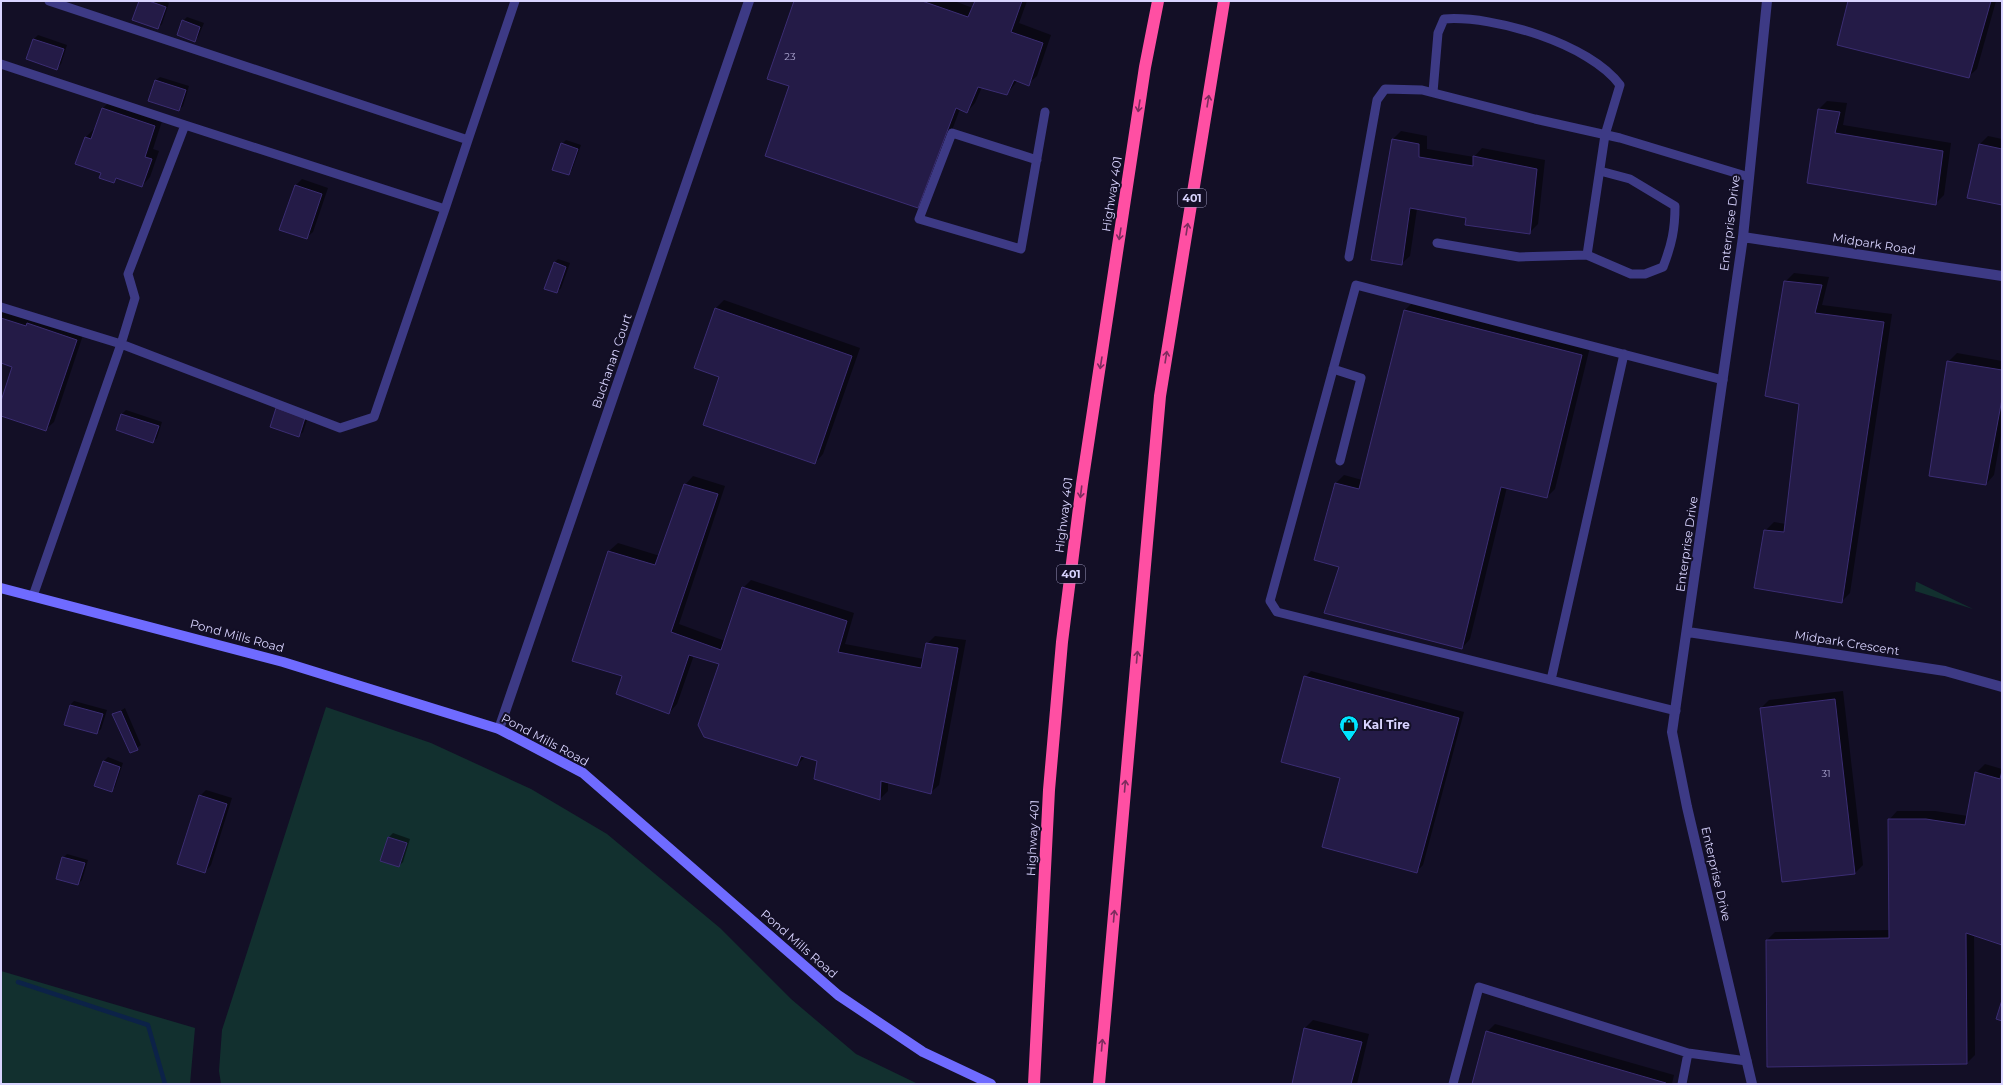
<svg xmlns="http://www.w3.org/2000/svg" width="2003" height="1085" font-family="Montserrat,sans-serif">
<rect width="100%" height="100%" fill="#130f26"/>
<path fill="#12302f" d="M 1916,582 L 1917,582 L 1973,609 L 1915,591 Z
M 326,707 L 431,743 L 531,789 L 607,834 L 720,928 L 791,999 L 856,1054 L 918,1084 L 221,1084 L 219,1071 L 222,1030 Z
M 1,971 L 195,1028 L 190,1084 L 1,1084 Z"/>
<path fill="#0007" d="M 140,1 L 164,1 L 169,3 L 162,24 L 158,28 Z
M 795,1 L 954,1 L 973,8 L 976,1 L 1027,1 L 1019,23 L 1051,35 L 1037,76 L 1028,84 L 1018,80 L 1007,94 L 982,87 L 975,103 L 967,112 L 960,109 L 926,199 L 918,207 L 790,85 Z
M 1849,1 L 1996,1 L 1977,69 L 1968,77 Z
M 187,17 L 204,23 L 198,37 L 194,41 L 183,21 Z
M 38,35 L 67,45 L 61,64 L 57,68 L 27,59 L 34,39 Z
M 160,77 L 189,86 L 183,106 L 179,110 L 156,80 Z
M 111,100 L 163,118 L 153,149 L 159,151 L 150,177 L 142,186 L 118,177 L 114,182 L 103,172 L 86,137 L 94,129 L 96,129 L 103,108 Z
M 1827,101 L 1847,103 L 1843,125 L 1951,143 L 1944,195 L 1936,203 L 1808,182 L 1819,109 Z
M 1401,131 L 1427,136 L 1427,149 L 1474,157 L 1482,148 L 1545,160 L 1538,224 L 1529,233 L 1467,217 L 1417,209 L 1410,256 L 1401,264 L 1392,140 Z
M 1988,136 L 2002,139 L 2002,204 L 1968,197 L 1980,144 Z
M 566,140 L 581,145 L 572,170 L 568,174 L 562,144 Z
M 302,179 L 328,188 L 313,232 L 306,238 L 281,229 L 296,185 Z
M 558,259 L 570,263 L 561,288 L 557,292 L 554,263 Z
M 1794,273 L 1829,277 L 1822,305 L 1892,314 L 1850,593 L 1842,601 L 1765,531 L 1774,522 L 1786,524 L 1800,403 L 1785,282 Z
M 724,300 L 860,348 L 823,454 L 815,463 L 720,377 L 715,309 Z
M 1413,302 L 1590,347 L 1555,489 L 1547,497 L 1507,487 L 1470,639 L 1462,648 L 1340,566 L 1336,483 L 1344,475 L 1362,480 L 1405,310 Z
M 1,307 L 84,332 L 54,422 L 45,430 L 1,415 L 1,404 L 14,366 L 1,362 Z
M 1957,353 L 2002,361 L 2002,430 L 1994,475 L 1986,484 L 1948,362 Z
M 126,410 L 162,422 L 157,438 L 153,442 L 117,430 L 122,414 Z
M 309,414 L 303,432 L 299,436 L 271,427 Z
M 693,476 L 725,486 L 679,624 L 725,641 L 743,588 L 751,580 L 854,613 L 845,644 L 924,659 L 927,644 L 935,636 L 966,640 L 939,785 L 930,793 L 888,782 L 888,791 L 880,799 L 818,761 L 806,756 L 797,765 L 720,664 L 694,655 L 677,704 L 669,713 L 623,676 L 573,660 L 609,551 L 618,543 L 660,556 L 685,485 Z
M 1311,671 L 1464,712 L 1423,865 L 1417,871 L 1341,778 L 1305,677 Z
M 1843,691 L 1863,865 L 1855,873 L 1761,708 L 1769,700 Z
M 74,701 L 107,710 L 101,729 L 97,733 L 70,705 Z
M 125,708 L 141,745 L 131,752 L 114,715 Z
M 108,757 L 123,763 L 115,787 L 111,791 L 104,761 Z
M 1985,764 L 2002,769 L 2002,944 L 1974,934 L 1975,1055 L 1967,1063 L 1767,940 L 1775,932 L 1890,930 L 1889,820 L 1897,811 L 1935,811 L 1968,816 L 1976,773 Z
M 206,790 L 232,798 L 211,865 L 205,872 L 200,796 Z
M 393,833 L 410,839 L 403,862 L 399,866 L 389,837 Z
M 67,854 L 88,860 L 82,880 L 78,884 L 63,858 Z
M 1313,1020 L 1369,1034 L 1357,1084 L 1293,1084 L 1305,1028 Z
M 1495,1024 L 1674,1075 L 1672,1084 L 1473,1084 L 1487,1032 Z"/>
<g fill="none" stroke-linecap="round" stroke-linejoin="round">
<path stroke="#0c2248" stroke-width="4.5" d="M 18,982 L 148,1025 L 165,1084"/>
</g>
<path fill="#241b47" stroke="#3b2d73" d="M 139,1 L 149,1 L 166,7 L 158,29 L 132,20 Z
M 794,1 L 922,1 L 968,17 L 975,1 L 1022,1 L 1011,32 L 1043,43 L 1029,86 L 1014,80 L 1007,95 L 978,87 L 967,113 L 956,108 L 918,208 L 765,156 L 789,86 L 767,79 Z
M 1848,1 L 1991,1 L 1969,78 L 1837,45 Z
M 182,20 L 200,27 L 195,42 L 177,35 Z
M 33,39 L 64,49 L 57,70 L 26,59 Z
M 155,80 L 186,90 L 179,111 L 148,101 Z
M 102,108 L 155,126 L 145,157 L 152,159 L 142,187 L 116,178 L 114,183 L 99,178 L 101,173 L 75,164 L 85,137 L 91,139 Z
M 1818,109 L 1840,112 L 1835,133 L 1943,151 L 1936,205 L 1807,183 Z
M 1392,139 L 1419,144 L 1419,157 L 1473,166 L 1473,156 L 1537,169 L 1530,234 L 1465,225 L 1466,218 L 1410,208 L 1402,265 L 1371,260 Z
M 561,143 L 578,149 L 569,175 L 552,170 Z
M 1979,144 L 2002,149 L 2002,205 L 1967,198 Z
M 295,185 L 322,194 L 307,239 L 279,230 Z
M 554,262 L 566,267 L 557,293 L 544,289 Z
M 1784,281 L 1822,285 L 1815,313 L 1884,322 L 1842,603 L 1754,588 L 1764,530 L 1784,532 L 1799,404 L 1765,396 Z
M 715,308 L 852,356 L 815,464 L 703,425 L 719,377 L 694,368 Z
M 1404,310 L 1582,355 L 1547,498 L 1501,487 L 1462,649 L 1324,613 L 1339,567 L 1314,560 L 1335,483 L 1359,489 Z
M 1,318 L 26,326 L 27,323 L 77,340 L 46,431 L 1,416 L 1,401 L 12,367 L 1,363 Z
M 1947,361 L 2002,370 L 2002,399 L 1986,485 L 1929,476 Z
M 276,408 L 305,418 L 299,437 L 270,427 Z
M 121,414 L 159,426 L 153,443 L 116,430 Z
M 684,484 L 718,494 L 671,632 L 721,650 L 742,587 L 847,621 L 838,652 L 921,668 L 926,643 L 958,648 L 931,794 L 881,781 L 880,800 L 814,779 L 817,761 L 801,756 L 797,766 L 704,737 L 698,725 L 719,664 L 689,655 L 669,714 L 616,694 L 622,676 L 572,661 L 608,551 L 655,565 Z
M 1304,676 L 1459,718 L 1417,873 L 1322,847 L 1340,778 L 1281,762 Z
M 1835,699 L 1855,874 L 1782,882 L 1760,708 Z
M 70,705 L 103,714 L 97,734 L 64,725 Z
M 121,711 L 138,750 L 130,753 L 112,714 Z
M 103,761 L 120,767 L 112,792 L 94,786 Z
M 2002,771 L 2002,945 L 1966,933 L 1967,1064 L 1767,1067 L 1766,940 L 1889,938 L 1888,819 L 1926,819 L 1965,825 L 1975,772 L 2000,779 Z
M 199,795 L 227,804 L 205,873 L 177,864 Z
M 388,837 L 407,843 L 399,867 L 380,861 Z
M 62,857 L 85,863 L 78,885 L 56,879 Z
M 2002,1000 L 2002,1021 L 1996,1019 Z
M 1304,1028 L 1362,1042 L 1351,1084 L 1292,1084 Z
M 1486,1031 L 1666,1083 L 1666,1084 L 1472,1084 Z"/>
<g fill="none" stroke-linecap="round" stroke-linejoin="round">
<path stroke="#3d3a85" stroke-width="9" d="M 49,1 L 468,140 L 445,209
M 1,64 L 185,125
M 1433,92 L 1438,33 L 1444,19 C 1494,15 1590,44 1620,85 L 1605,135 L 1587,255 L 1519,257 L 1437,243
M 185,125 L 445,209 L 374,417 L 340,428 L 121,344 L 135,298 L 128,274 Z
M 468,140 L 515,1
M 1037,160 L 952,133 L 919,219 L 1021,249 L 1045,112
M 1587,255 L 1631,274 L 1645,274 L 1663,267 C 1672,244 1675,229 1675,206 L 1630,179 L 1600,171
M 1349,257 L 1377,100 L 1385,89 L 1422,90 L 1535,119 L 1620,138 L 1749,177
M 1,307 L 121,344 L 33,596
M 1333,369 L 1361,378 L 1340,461
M 1551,680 L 1624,354
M 1676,711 L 1277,612 L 1270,601 L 1356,285 L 1723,380
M 1453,1084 L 1479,987 L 1688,1053 L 1747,1061
M 1682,1084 L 1688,1053"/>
<path stroke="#3d3a85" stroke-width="10" d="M 1743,237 L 2002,276
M 1688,632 L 1945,671 L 2002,687
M 499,729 L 749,1
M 1752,1084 L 1687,807 L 1672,732 L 1743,237 L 1767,1"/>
<path stroke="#6f6bff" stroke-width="10" d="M 1,588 L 283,662 L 499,729 L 583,773 L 838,995 L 923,1052 L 991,1084"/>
<path stroke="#ff4fa3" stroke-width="12" d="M 1034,1084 L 1049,790 L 1062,642 L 1082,484 L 1145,67 L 1158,1
M 1099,1084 L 1160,396 L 1224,1"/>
</g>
<defs><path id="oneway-shaft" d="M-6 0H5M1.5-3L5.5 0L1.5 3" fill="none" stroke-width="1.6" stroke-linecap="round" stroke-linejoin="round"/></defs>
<g stroke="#7d2c5e">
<use href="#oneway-shaft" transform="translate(1208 101) rotate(-81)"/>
<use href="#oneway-shaft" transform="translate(1139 106) rotate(99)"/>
<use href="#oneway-shaft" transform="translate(1187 229) rotate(-81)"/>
<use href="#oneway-shaft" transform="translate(1120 234) rotate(99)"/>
<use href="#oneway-shaft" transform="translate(1166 357) rotate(-81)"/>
<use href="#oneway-shaft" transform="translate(1101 363) rotate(99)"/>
<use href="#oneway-shaft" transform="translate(1081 492) rotate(97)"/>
<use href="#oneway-shaft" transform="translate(1137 657) rotate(-85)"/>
<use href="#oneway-shaft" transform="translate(1125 786) rotate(-85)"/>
<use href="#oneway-shaft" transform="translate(1114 916) rotate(-85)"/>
<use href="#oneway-shaft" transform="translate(1102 1045) rotate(-85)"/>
</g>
<defs>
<g id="shop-pin" transform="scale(1)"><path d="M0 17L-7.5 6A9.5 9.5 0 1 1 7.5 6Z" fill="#00e5ff" stroke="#130f26"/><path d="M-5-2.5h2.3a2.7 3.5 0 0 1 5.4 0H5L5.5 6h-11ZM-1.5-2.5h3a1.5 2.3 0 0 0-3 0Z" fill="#111"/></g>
</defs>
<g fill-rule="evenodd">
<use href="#shop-pin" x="1349" y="725"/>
</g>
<g text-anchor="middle" stroke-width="4" stroke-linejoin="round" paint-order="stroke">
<g font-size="10" fill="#aca6d1">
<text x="790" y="60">23</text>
<text x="1826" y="777">31</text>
</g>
<g fill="#130f26" stroke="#9e99be" stroke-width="1">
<rect x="1178" y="189" width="28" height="18" rx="3"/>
<rect x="1057" y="565" width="28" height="18" rx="3"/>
</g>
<g font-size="11" font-weight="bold" fill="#d9d4ff">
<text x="1192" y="202">401</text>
<text x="1071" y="578">401</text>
</g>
<g font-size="12" fill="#d9d4ff" stroke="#130f26">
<text transform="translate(1112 194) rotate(-81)" y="4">Highway 401</text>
<text transform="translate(1730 223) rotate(-83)" y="4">Enterprise Drive</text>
<text transform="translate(1874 244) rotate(9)" y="4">Midpark Road</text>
<text transform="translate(612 361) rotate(-71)" y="4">Buchanan Court</text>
<text transform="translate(1064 515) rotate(-83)" y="4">Highway 401</text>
<text transform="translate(1687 544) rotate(-82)" y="4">Enterprise Drive</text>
<text transform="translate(237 636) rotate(15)" y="4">Pond Mills Road</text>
<text transform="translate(1847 643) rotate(9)" y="4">Midpark Crescent</text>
<text transform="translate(545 740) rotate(28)" y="4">Pond Mills Road</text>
<text transform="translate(1033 838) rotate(-87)" y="4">Highway 401</text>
<text transform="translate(1716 874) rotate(77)" y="4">Enterprise Drive</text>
<text transform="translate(799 944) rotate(41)" y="4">Pond Mills Road</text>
</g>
<g font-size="12" font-weight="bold" fill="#d9d4ff" stroke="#130f26" text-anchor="start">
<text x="1363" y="729">Kal Tire</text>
</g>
</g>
<rect width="2003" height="1085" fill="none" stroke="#d9d4ff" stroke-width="4"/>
</svg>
